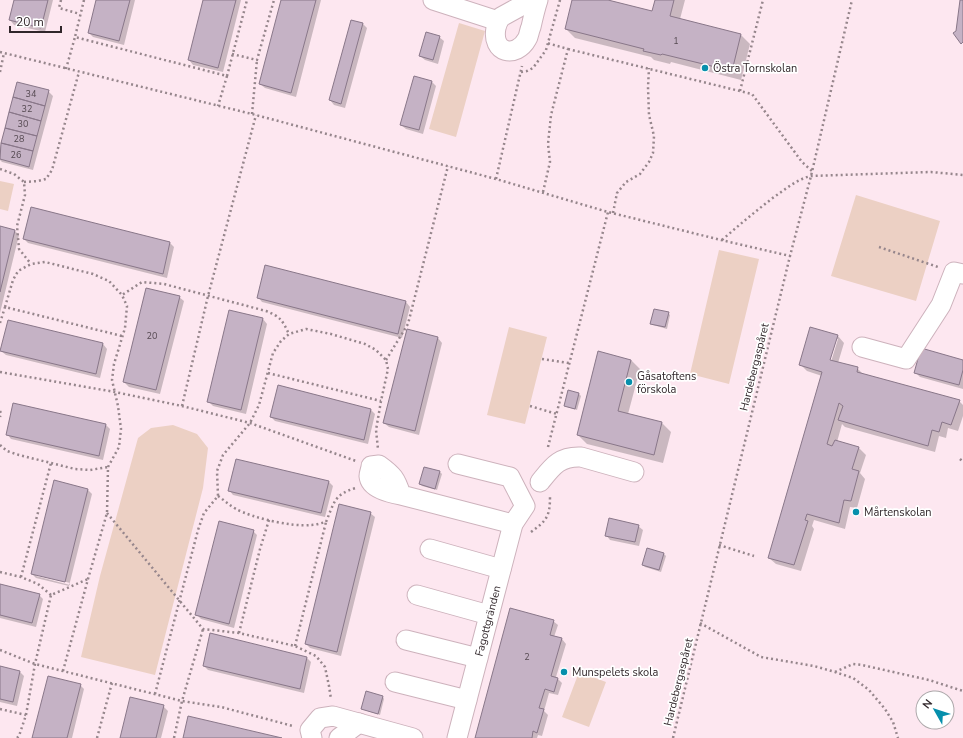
<svg xmlns="http://www.w3.org/2000/svg" width="963" height="738" font-family="'Nunito Sans',sans-serif">
<rect width="100%" height="100%" fill="#fde7f0"/>
<path fill="#ecd0c4" d="M 459,23 L 485,31 L 456,137 L 429,129 Z
M 0,181 L 14,184 L 8,211 L 0,209 Z
M 856,195 L 940,221 L 916,301 L 831,276 Z
M 719,250 L 759,259 L 729,384 L 690,374 Z
M 509,327 L 547,337 L 525,424 L 487,415 Z
M 173,425 L 197,434 L 208,448 L 203,488 L 155,675 L 81,657 L 100,576 L 138,438 L 151,428 Z
M 579,672 L 606,682 L 589,727 L 562,717 Z"/>
<path fill="#0003" fill-rule="evenodd" d="M 15,0 L 53,0 L 45,32 L 14,25 L 10,20 Z
M 97,0 L 135,0 L 124,45 L 93,37 L 89,33 Z
M 204,0 L 241,0 L 223,72 L 193,65 L 189,60 Z
M 282,0 L 321,0 L 296,97 L 265,88 L 260,84 Z
M 573,0 L 604,0 L 653,12 L 656,0 L 685,0 L 680,19 L 741,35 L 750,44 L 741,80 L 671,62 L 670,64 L 654,60 L 651,57 L 575,38 L 566,29 Z
M 363,24 L 367,28 L 345,108 L 334,105 L 330,100 Z
M 439,37 L 444,41 L 438,64 L 425,60 L 420,56 Z
M 432,82 L 436,86 L 423,134 L 406,129 L 401,125 Z
M 17,83 L 48,91 L 53,96 L 33,170 L 2,162 L 0,160 L 0,148 Z
M 31,209 L 170,243 L 174,247 L 167,278 L 28,243 L 24,239 Z
M 0,227 L 14,230 L 19,235 L 0,313 Z
M 266,267 L 406,302 L 410,307 L 402,338 L 262,302 L 258,297 Z
M 179,297 L 184,301 L 160,394 L 129,387 L 124,382 Z
M 668,313 L 670,315 L 667,329 L 653,325 L 651,323 Z
M 263,319 L 267,324 L 246,414 L 213,406 L 209,402 Z
M 9,321 L 103,344 L 107,349 L 100,378 L 6,355 L 1,351 Z
M 408,331 L 438,338 L 442,343 L 419,435 L 389,427 L 384,423 Z
M 838,336 L 844,343 L 838,363 L 857,368 L 864,375 L 959,401 L 963,405 L 963,416 L 958,431 L 948,428 L 946,438 L 939,436 L 935,452 L 845,427 L 842,424 L 837,442 L 859,448 L 866,455 L 860,473 L 865,479 L 857,508 L 850,507 L 845,529 L 814,520 L 812,526 L 814,529 L 801,571 L 776,564 L 769,558 L 822,376 L 807,371 L 801,365 ZM 836,339 L 838,339 L 830,365 L 828,364 Z
M 631,360 L 640,369 L 628,414 L 662,423 L 671,432 L 663,463 L 587,444 L 578,435 Z
M 963,361 L 963,389 L 920,377 L 915,372 Z
M 278,387 L 371,410 L 375,414 L 368,444 L 275,421 L 271,417 Z
M 579,394 L 581,396 L 577,410 L 567,407 L 565,405 Z
M 14,404 L 106,425 L 110,429 L 103,460 L 11,439 L 7,434 Z
M 424,468 L 440,472 L 442,474 L 437,490 L 422,486 L 420,484 Z
M 55,482 L 88,490 L 92,494 L 69,586 L 36,578 L 32,574 ZM 36,574 L 70,583 L 70,585 L 36,576 Z
M 329,482 L 333,486 L 325,517 L 233,495 L 229,490 Z
M 370,513 L 375,517 L 341,656 L 310,648 L 306,644 Z
M 638,526 L 643,530 L 639,546 L 610,540 L 606,535 Z
M 253,531 L 257,535 L 234,628 L 201,619 L 197,615 Z
M 664,554 L 666,556 L 661,572 L 645,567 L 643,565 Z
M 0,585 L 39,595 L 43,599 L 36,627 L 0,618 Z
M 553,621 L 558,625 L 554,637 L 562,639 L 566,644 L 556,677 L 562,683 L 558,695 L 549,693 L 544,711 L 548,715 L 542,736 L 538,735 L 537,738 L 476,738 Z
M 211,635 L 307,658 L 311,662 L 304,693 L 208,670 L 204,666 Z
M 0,667 L 20,672 L 24,676 L 17,706 L 0,702 Z
M 80,685 L 84,689 L 72,738 L 33,738 Z
M 383,697 L 384,699 L 380,715 L 364,710 L 363,708 Z
M 163,706 L 168,711 L 161,738 L 121,738 Z"/>
<path fill="#c5b2c5" stroke="#897789" d="M 14,0 L 48,0 L 41,28 L 9,20 Z
M 96,0 L 130,0 L 119,41 L 88,33 Z
M 203,0 L 236,0 L 218,68 L 188,60 Z
M 281,0 L 316,0 L 291,93 L 259,84 Z
M 572,0 L 608,0 L 652,11 L 655,0 L 674,0 L 670,16 L 741,34 L 732,71 L 662,54 L 661,55 L 643,51 L 644,49 L 565,29 Z
M 960,0 L 963,0 L 963,42 L 961,44 L 953,33 L 956,31 Z
M 351,20 L 363,23 L 341,104 L 329,100 Z
M 426,32 L 440,36 L 433,60 L 419,56 Z
M 414,76 L 432,81 L 419,130 L 400,125 Z
M 17,82 L 49,90 L 45,106 L 13,97 Z
M 13,97 L 45,106 L 41,121 L 9,112 Z
M 9,112 L 41,121 L 37,136 L 5,128 Z
M 5,128 L 37,136 L 33,151 L 1,143 Z
M 1,143 L 33,151 L 29,167 L 0,159 Z
M 31,207 L 170,242 L 163,274 L 23,239 Z
M 0,226 L 15,230 L 0,292 Z
M 265,265 L 406,301 L 398,334 L 257,298 Z
M 146,288 L 180,296 L 156,390 L 123,382 Z
M 654,309 L 669,312 L 665,327 L 650,324 Z
M 229,310 L 263,318 L 241,410 L 207,402 Z
M 8,320 L 103,343 L 96,374 L 0,351 Z
M 810,327 L 838,335 L 830,360 L 858,367 L 857,372 L 960,400 L 951,425 L 942,422 L 939,432 L 932,430 L 928,446 L 838,420 L 843,406 L 839,403 L 827,444 L 832,446 L 835,440 L 859,447 L 852,469 L 859,471 L 851,501 L 844,500 L 839,523 L 807,514 L 805,520 L 808,521 L 794,565 L 768,558 L 822,372 L 799,365 Z
M 407,329 L 438,337 L 415,431 L 383,423 Z
M 921,348 L 963,360 L 963,370 L 959,385 L 914,373 Z
M 598,351 L 631,360 L 618,411 L 662,422 L 654,455 L 577,435 Z
M 278,385 L 371,409 L 364,440 L 270,417 Z
M 568,390 L 579,393 L 575,409 L 564,406 Z
M 13,403 L 106,424 L 99,456 L 6,435 Z
M 236,459 L 329,481 L 321,513 L 228,491 Z
M 424,467 L 440,471 L 435,489 L 419,484 Z
M 54,480 L 88,489 L 65,582 L 31,574 Z
M 339,504 L 371,512 L 337,652 L 305,644 Z
M 609,518 L 639,525 L 635,542 L 605,536 Z
M 219,521 L 254,530 L 229,624 L 195,615 Z
M 647,548 L 664,553 L 659,570 L 642,565 Z
M 0,584 L 40,594 L 32,623 L 0,615 Z
M 510,608 L 554,620 L 550,635 L 562,638 L 551,676 L 558,678 L 554,692 L 545,689 L 539,708 L 544,709 L 537,733 L 533,731 L 532,738 L 475,738 Z
M 210,633 L 307,657 L 300,689 L 203,666 Z
M 0,666 L 20,671 L 13,702 L 0,699 Z
M 48,676 L 81,684 L 67,738 L 32,738 Z
M 366,691 L 383,696 L 378,714 L 361,709 Z
M 130,697 L 164,705 L 156,738 L 120,738 Z
M 188,716 L 282,738 L 183,738 Z"/>
<g fill="none" stroke-linecap="round" stroke-linejoin="round">
<g stroke="#cdb2bc" stroke-width="21">
<g id="minor">
<path d="M 433,0 L 498,21"/>
<path d="M 532,0 L 501,17 C 498,21 497,23 496,28 C 491,53 516,59 527,39 C 529,36 529,31 531,27 C 533,18 535,9 538,0"/>
<path d="M 862,347 L 906,359 L 941,305 L 954,272 L 963,274"/>
<path d="M 540,482 C 552,467 559,456 581,457 L 634,472"/>
<path d="M 401,495 C 396,479 393,475 379,465 L 371,466 C 371,469 369,473 369,476 C 370,489 391,493 401,495 L 513,524"/>
<path d="M 430,549 L 501,569"/>
<path d="M 417,595 L 489,615"/>
<path d="M 406,640 L 478,658"/>
<path d="M 395,682 L 467,700"/>
<path d="M 312,738 L 310,730 L 320,718 L 333,716 L 413,738"/>
<path d="M 339,738 L 359,723"/>
<path id="s1" d="M 457,738 L 513,524 L 525,506 L 510,477 L 458,464"/>
</g>
</g>
<path stroke="#96868c" stroke-width="2.5" stroke-dasharray="2 3" stroke-linecap="butt" d="M 61,0 L 59,8 L 80,14
M 84,0 L 75,37 L 227,76 L 218,106
M 568,49 L 752,94 L 802,162 L 812,171
M 0,52 L 252,114 L 496,179 L 608,212 L 721,240 L 790,256
M 232,54 L 257,60 L 274,0
M 66,69 L 75,37
M 0,72 L 4,53
M 521,72 L 527,71 L 533,68 L 546,50 L 560,0
M 227,76 L 247,0
M 740,91 L 763,0
M 252,114 L 257,60
M 0,169 L 14,174 L 24,182 L 25,195 L 17,226 L 19,249 L 31,264
M 496,179 L 522,66
M 24,182 L 38,181 L 46,179 L 52,170 L 79,72
M 543,192 L 550,162 L 548,144 L 551,115 L 568,49 L 547,43
M 613,213 L 617,193 L 626,182 L 640,174 L 649,162 L 653,153 L 654,136 L 649,115 L 648,87 L 649,68
M 722,240 C 739,225 756,211 774,197 C 786,189 797,179 811,176 L 931,172 L 963,175
M 879,247 L 938,267
M 5,307 L 13,280 L 18,271 L 31,264 L 45,262 L 93,274 L 109,281 L 122,295
M 0,323 L 5,307 L 122,336
M 542,359 L 569,363
M 386,360 L 408,324 L 448,166
M 0,372 L 115,392 L 182,406 L 250,423 L 356,461
M 268,373 L 381,401
M 182,406 L 208,296 L 256,115
M 530,406 L 557,414
M 0,411 L 1,413 L 0,417
M 0,445 L 7,451 L 19,455 L 75,469 L 90,470 L 108,467
M 548,447 L 608,212
M 960,459 L 963,462
M 218,496 C 224,500 229,505 236,509 C 253,518 291,527 311,525 C 316,525 321,523 326,522 C 334,503 334,494 356,488
M 107,513 L 203,629 L 239,633 L 295,646 L 316,656 L 325,667 L 329,686 L 331,699
M 531,532 C 546,521 550,517 550,497
M 719,545 L 754,556
M 0,572 L 21,577 L 38,584 L 51,595
M 21,577 L 51,463
M 700,623 L 761,657 L 814,666 L 835,672 L 853,678 L 869,690 L 885,709 L 893,722 L 898,738
M 239,633 L 260,549 L 269,520
M 295,646 L 326,522
M 0,650 L 35,664 L 182,701 L 221,707 L 293,726
M 63,671 L 88,579 L 107,513 L 108,467 L 119,447 L 121,429 L 118,406 L 112,380 L 114,364 L 125,328 L 127,306 L 122,295 L 142,282 L 164,284 L 266,311 C 281,317 282,320 289,334
M 835,672 L 853,664 L 862,665 L 929,680 L 963,691
M 155,694 L 198,530 L 204,513 L 218,496 L 217,471 L 223,455 L 250,423 L 259,405 L 273,353 L 281,341 L 289,334 L 306,329 L 331,334 L 365,344 L 376,350 L 386,360 L 388,369 L 381,401 L 376,430 L 378,449
M 0,709 L 26,715
M 17,738 L 19,736 L 26,715 L 35,664 L 51,595 L 88,579
M 97,738 L 112,683
M 174,738 L 182,701 L 203,629
M 673,738 L 790,256 L 811,176 L 852,0"/>
<use href="#minor" stroke="#fff" stroke-width="19"/>
</g>
<g fill="#068fac" stroke="#fff" stroke-width="1.5">
<circle cx="705" cy="68" r="4"/>
<circle cx="629" cy="382" r="4"/>
<circle cx="856" cy="512" r="4"/>
<circle cx="564" cy="672" r="4"/>
</g>
<g text-anchor="middle" stroke-width="3.5" stroke-linejoin="round" paint-order="stroke">
<g font-size="9" fill="#554951">
<text x="676" y="44">1</text>
<text x="31" y="97">34</text>
<text x="27" y="112">32</text>
<text x="23" y="127">30</text>
<text x="19" y="142">28</text>
<text x="16" y="158">26</text>
<text x="152" y="339">20</text>
<text x="527" y="660">2</text>
</g>
<g font-size="11" fill="#30262a" stroke="#fff" text-anchor="start">
<text x="713" y="72">Östra Tornskolan</text>
<text x="637" y="380">Gåsatoftens<tspan x="637" dy="13">förskola</tspan></text>
<text x="864" y="516">Mårtenskolan</text>
<text x="572" y="676">Munspelets skola</text>
</g>
<g font-size="11" fill="#30262a" stroke="#fff">
<text transform="translate(754 367) rotate(-76)" y="4">Hardebergaspåret</text>
<text dy="4" stroke="none"><textPath href="#s1" startOffset="121">Fagottgränden</textPath></text>
<text transform="translate(678 682) rotate(-76)" y="4">Hardebergaspåret</text>
</g>
</g>
<g transform="translate(935 710) rotate(309)"><circle r="19" fill="#ffffff" stroke="#aca8aa"/>
<path d="M0-3L7 15L0 10L-7 15Z" fill="#068fac"/>
<text y="-6" font-size="11" font-weight="bold" text-anchor="middle" fill="#30262a">N</text>
</g>
<path d="M10 26v6h51v-6" fill="none" stroke="#30262a" stroke-width="2"/>
<text x="16" y="26" font-size="12" fill="#30262a" stroke="#ffffff" stroke-width="3" paint-order="stroke">20 m</text>
</svg>
